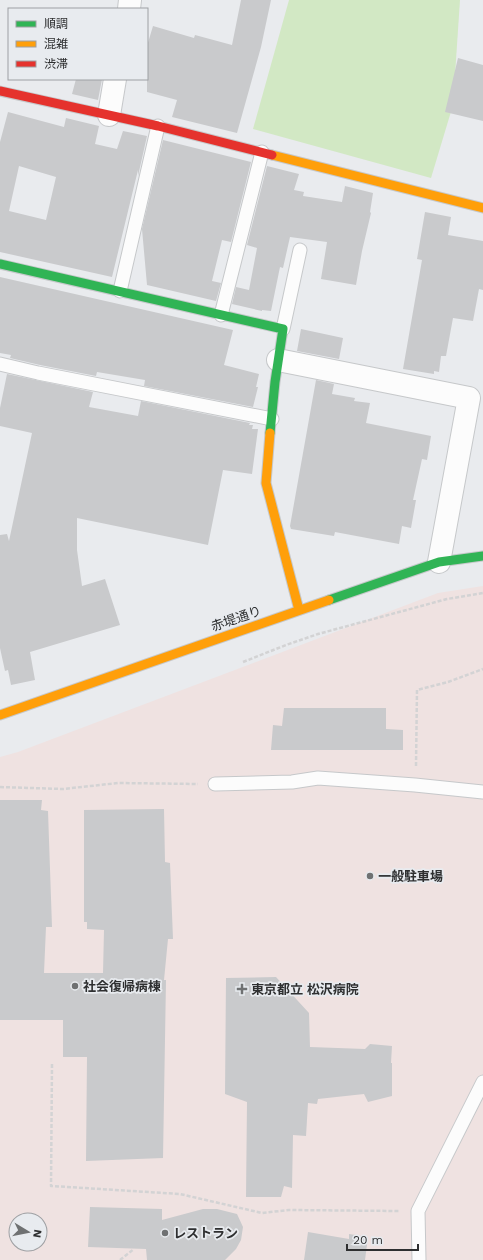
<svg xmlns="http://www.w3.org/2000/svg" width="483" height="1260" font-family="'Work Sans','Noto Sans JP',sans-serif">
<rect width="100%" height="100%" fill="#e9ebee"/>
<path fill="#efe2e1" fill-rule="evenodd" d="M 483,586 L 483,1260 L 0,1260 L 0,757 L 18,752 L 438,593 ZM 16,1220 L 40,1220 L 40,1244 L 16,1244 Z"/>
<path fill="#d2e8c4" d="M 289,0 L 460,0 L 453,105 L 431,178 L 253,129 Z"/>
<path fill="#c9cacc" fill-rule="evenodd" d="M 241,0 L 271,0 L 261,47 L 237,133 L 172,117 L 177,100 L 147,92 L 147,46 L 153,26 L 194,38 L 195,35 L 232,45 Z
M 458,58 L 483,65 L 483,121 L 445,112 Z
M 76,79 L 102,79 L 98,100 L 72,94 Z
M 8,112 L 64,127 L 66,118 L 99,126 L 95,144 L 117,149 L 123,131 L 147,136 L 138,176 L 138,170 L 112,277 L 0,252 L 0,142 ZM 19,166 L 56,177 L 46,220 L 9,211 Z
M 163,140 L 251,162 L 231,242 L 222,240 L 212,281 L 221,283 L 216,301 L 147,285 L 142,229 Z
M 267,166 L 299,174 L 294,190 L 304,192 L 303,196 L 342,202 L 345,186 L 373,193 L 370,212 L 371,213 L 362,251 L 356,285 L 321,279 L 327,242 L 290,237 L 283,268 L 280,267 L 271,311 L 262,310 L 262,311 L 232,304 L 236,287 L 249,290 L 257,248 L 247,245 Z
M 425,212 L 451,217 L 448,235 L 483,241 L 483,290 L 479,289 L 473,321 L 453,318 L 446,356 L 441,356 L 439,372 L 434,371 L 434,374 L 403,369 L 422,260 L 417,259 Z
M 0,277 L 233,330 L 224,365 L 259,374 L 256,387 L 258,387 L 253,407 L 144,386 L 145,380 L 97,372 L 96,376 L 40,365 L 10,358 L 11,355 L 0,353 Z
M 301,329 L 343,338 L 339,359 L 297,351 Z
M 7,374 L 93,392 L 89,407 L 138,416 L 141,401 L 250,423 L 249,425 L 253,425 L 252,429 L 258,429 L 252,474 L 223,470 L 208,545 L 77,518 L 77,550 L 82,586 L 105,579 L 120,625 L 30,652 L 35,680 L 11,685 L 8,670 L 5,671 L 0,648 L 0,535 L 7,534 L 9,541 L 32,433 L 0,426 L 0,408 Z
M 316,380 L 334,384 L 332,394 L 355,398 L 354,401 L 370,403 L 366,423 L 431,436 L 427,460 L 422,459 L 413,500 L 416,500 L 411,528 L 402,526 L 399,544 L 335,532 L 334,536 L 291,529 L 290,526 Z
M 284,708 L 386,708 L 386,729 L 403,730 L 403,750 L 271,750 L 273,725 L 282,726 Z
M 0,800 L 42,800 L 41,810 L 48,811 L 52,927 L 46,927 L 44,973 L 103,973 L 104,930 L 87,929 L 87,922 L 84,922 L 84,810 L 164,809 L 165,862 L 170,863 L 173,939 L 168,939 L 164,980 L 166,980 L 163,1158 L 86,1161 L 87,1057 L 63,1057 L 63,1020 L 0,1020 Z
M 276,977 L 309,1013 L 310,1047 L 365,1049 L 370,1044 L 392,1046 L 391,1063 L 392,1063 L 392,1096 L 368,1102 L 364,1094 L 318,1099 L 317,1104 L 308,1103 L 306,1136 L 293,1135 L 292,1188 L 284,1186 L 281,1197 L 246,1197 L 247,1102 L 225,1094 L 226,978 Z
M 90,1207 L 162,1209 L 162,1220 L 203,1209 L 217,1209 L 237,1214 L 243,1227 L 241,1240 L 236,1249 L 225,1260 L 147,1260 L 146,1249 L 88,1247 Z
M 308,1232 L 349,1239 L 349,1234 L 368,1237 L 365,1260 L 304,1260 Z"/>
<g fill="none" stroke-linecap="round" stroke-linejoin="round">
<g stroke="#c6c8ca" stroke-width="15">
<path id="lane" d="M 120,291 L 158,126
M 221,315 L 262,152
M 283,329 L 300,250
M 0,364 L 38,373 L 272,419
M 215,784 L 292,782 L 318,778 L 415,785 L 483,792
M 419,1260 L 418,1211 L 483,1082"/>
</g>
<g stroke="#c6c8ca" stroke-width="24">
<path id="street" d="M 129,9 L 130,0
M 109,115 L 115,79
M 278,360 L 469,398 L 439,562"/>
</g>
<g stroke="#c6c8ca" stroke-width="11">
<path id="fast" d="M 0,264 L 283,329 L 275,382 L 270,433
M 329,600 L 439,562 L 483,556"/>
</g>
<g stroke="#c6c8ca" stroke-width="11">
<path id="slow" d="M 272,155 L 483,208
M 270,433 L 266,483 L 299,610
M 0,715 L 329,600"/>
</g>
<g stroke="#c6c8ca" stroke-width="11">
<path id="jam" d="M 0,91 L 158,126 L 272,155"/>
</g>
<path stroke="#d3d3d4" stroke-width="2.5" stroke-dasharray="4 2" stroke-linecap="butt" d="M 243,662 L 286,645 L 318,634 L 447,599 L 483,593
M 416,766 L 417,690 L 448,682 L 483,669
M 0,787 L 63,789 L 118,783 L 198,784
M 52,1064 L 51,1186 L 180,1194 L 262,1213 L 289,1210 L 400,1211
M 120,1260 L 134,1249"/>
<use href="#lane" stroke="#fcfcfc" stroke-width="13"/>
<use href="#street" stroke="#fcfcfc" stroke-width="22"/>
<use href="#fast" stroke="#30b455" stroke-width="9"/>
<use href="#slow" stroke="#ff9f0a" stroke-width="9"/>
<use href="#jam" stroke="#e5322d" stroke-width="9"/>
</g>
<g fill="#6f7172" stroke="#e8ebef" stroke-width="1.5">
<circle cx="370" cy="876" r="4"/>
<circle cx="75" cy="986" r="4"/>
<path d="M240 983h4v4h4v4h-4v4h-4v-4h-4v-4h4z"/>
<circle cx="165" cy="1233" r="4"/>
</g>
<g text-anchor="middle" stroke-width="3.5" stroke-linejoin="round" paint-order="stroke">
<g font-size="13" fill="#2e2f30" stroke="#e8ebef">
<text transform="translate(236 618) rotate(-19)" y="5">赤堤通り</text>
</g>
<g font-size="13" font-weight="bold" fill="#2e2f30" stroke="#e8ebef" text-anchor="start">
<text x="378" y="881">一般駐車場</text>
<text x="83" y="991">社会復帰病棟</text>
<text x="251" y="994">東京都立 松沢病院</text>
<text x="173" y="1238">レストラン</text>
</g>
</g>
<rect x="8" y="8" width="140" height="72" fill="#e8ebef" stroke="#9ea0a3"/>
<rect x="16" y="21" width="20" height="6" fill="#30b455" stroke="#9ea0a3"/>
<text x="44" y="28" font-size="12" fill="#2e2f30">順調</text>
<rect x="16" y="41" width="20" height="6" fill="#ff9f0a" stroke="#9ea0a3"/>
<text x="44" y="48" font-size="12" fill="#2e2f30">混雑</text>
<rect x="16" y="61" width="20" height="6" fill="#e5322d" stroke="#9ea0a3"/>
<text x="44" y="68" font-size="12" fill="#2e2f30">渋滞</text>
<g transform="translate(28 1232) rotate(100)"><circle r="19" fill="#e8ebef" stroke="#9ea0a3"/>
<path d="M0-3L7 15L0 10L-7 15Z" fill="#6f7172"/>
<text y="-6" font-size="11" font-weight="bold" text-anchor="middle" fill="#2e2f30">N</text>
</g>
<path d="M347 1244v6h71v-6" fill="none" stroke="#2e2f30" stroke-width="2"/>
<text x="353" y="1244" font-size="12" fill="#2e2f30" stroke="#e8ebef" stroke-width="3" paint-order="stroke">20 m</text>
</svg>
